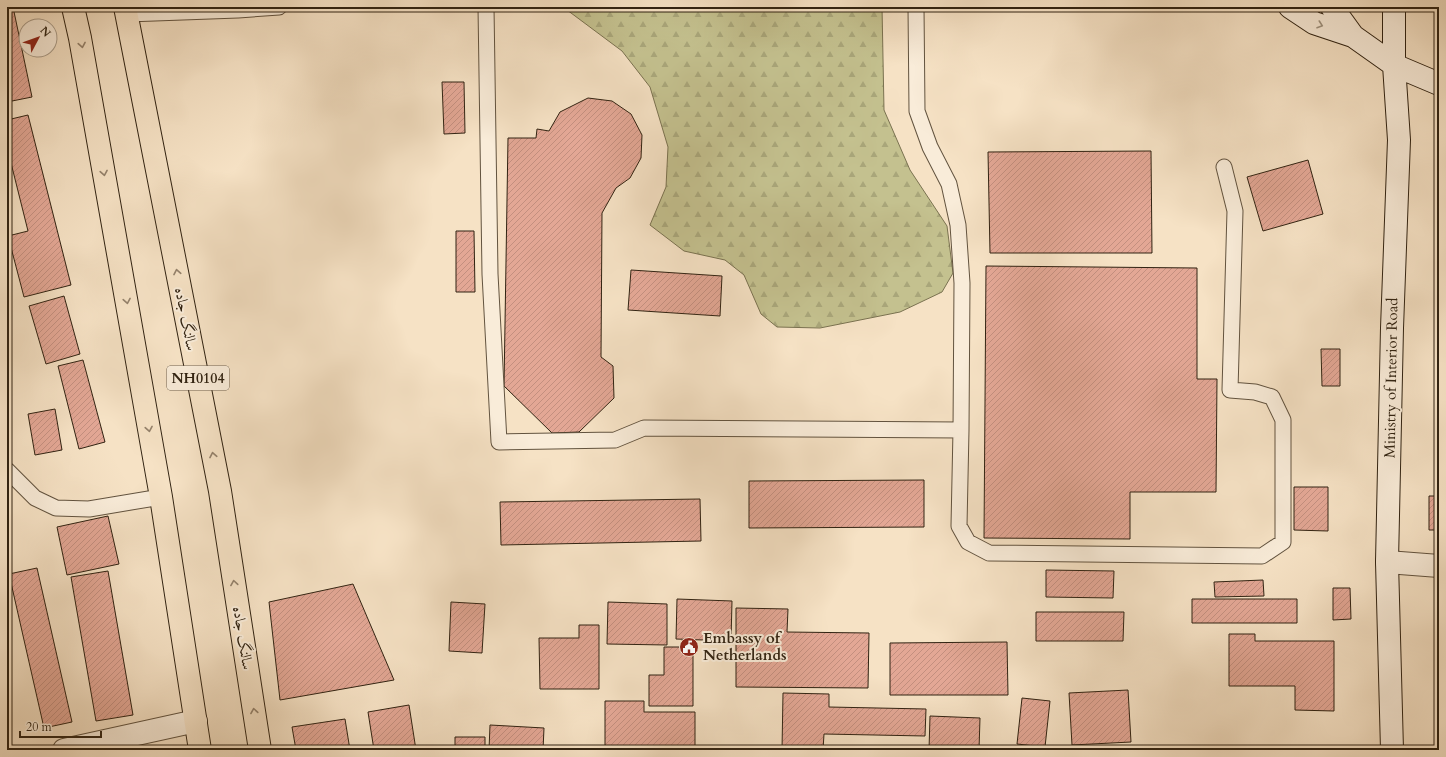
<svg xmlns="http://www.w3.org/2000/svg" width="1446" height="757" font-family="Cardo,Amiri,serif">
<defs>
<pattern id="forest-firs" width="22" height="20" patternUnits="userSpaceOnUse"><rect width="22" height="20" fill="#c4c18f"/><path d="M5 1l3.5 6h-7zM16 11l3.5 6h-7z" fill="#a9a67a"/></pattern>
<pattern id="building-hatch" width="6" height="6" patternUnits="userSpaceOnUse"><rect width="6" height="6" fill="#e3a795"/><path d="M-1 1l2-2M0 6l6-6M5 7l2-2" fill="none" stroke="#c38f7f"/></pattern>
</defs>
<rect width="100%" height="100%" fill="#f6e2c5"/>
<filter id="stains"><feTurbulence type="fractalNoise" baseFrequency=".005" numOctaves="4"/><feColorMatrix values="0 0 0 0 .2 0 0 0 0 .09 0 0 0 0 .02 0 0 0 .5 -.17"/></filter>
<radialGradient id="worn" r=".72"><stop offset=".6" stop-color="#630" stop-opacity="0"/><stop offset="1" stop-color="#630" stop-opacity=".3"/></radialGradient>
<path fill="url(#forest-firs)" stroke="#7a7250" d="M 563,7 L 882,7 L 884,110 L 910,170 L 947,226 L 953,273 L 942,292 L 900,312 L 820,328 L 777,327 L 761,314 L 744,275 L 725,260 L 684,251 L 650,225 L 666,187 L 668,147 L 650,87 L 622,51 Z"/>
<path fill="url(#building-hatch)" stroke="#312312" d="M 7,7 L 13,7 L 32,97 L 7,102 Z
M 442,82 L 464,82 L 465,133 L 444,134 Z
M 588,98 L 612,101 L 631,114 L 642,135 L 641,158 L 630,178 L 616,188 L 602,213 L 601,357 L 613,366 L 614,398 L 579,432 L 552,433 L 504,386 L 508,138 L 536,138 L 537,129 L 549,131 L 560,112 Z
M 28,115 L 71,285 L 24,297 L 8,236 L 28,231 L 7,147 L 7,120 Z
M 1151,151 L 1152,253 L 990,253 L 988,152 Z
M 1308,160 L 1323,214 L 1263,231 L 1247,177 Z
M 456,231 L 474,231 L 475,292 L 456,292 Z
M 986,266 L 1197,268 L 1197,379 L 1217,379 L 1216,492 L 1130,492 L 1130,539 L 984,538 Z
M 631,270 L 722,276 L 720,316 L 628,310 Z
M 64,296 L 80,354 L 46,364 L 29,306 Z
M 1438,339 L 1439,339 L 1439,385 L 1436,385 Z
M 1321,349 L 1340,349 L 1340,386 L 1322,386 Z
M 83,360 L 105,442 L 79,449 L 58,366 Z
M 55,409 L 62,450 L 35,455 L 28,414 Z
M 924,480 L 924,527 L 749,528 L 749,481 Z
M 1294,487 L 1328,487 L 1328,531 L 1294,530 Z
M 1429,496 L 1439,496 L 1439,530 L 1429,530 Z
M 700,499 L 701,541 L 501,545 L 500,502 Z
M 108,516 L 119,564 L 67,575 L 57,527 Z
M 37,568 L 72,722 L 44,728 L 9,574 Z
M 1046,570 L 1114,571 L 1113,598 L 1046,597 Z
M 108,571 L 133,715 L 96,721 L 71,577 Z
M 1263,580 L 1264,596 L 1215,597 L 1214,582 Z
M 353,584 L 394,680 L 280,700 L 269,602 Z
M 1333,588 L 1350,588 L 1351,619 L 1333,620 Z
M 677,599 L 732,601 L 731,641 L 676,639 Z
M 1192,599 L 1297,599 L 1297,623 L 1192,623 Z
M 451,602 L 485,604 L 482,653 L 449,651 Z
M 608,602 L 667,604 L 667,645 L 607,644 Z
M 736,608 L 788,609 L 787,632 L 869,633 L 868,688 L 736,687 Z
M 1036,612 L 1124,612 L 1123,641 L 1036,641 Z
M 579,625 L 599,625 L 599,689 L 540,689 L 539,638 L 579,638 Z
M 1229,634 L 1255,634 L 1255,641 L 1334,641 L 1334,711 L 1295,710 L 1295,686 L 1229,686 Z
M 1007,642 L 1008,695 L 890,695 L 890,643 Z
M 664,647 L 693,647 L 693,706 L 649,706 L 649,675 L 664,675 Z
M 1128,690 L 1131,742 L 1072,745 L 1069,693 Z
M 783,693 L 829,694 L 829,707 L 926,709 L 925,736 L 824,734 L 823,750 L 782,750 Z
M 1022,698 L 1050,701 L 1045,747 L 1017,744 Z
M 605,701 L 644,701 L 644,712 L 695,712 L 695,750 L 605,750 Z
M 409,705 L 416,750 L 374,750 L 368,712 Z
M 930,716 L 980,718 L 979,750 L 929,750 Z
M 345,719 L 350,750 L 296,750 L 292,727 Z
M 490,725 L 544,728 L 543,750 L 489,750 Z
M 455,737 L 485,737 L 485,750 L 455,750 Z"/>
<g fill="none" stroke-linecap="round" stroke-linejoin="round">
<g stroke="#62533f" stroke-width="17">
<path id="lane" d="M 486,7 L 490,274 L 499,442 L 615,440 L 644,428 L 961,430 L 959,526 L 968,542 L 989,553 L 1262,556 L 1283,542 L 1283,420 L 1272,397 L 1255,392 L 1230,390 L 1235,211 L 1224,167
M 916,7 L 917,111 L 930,147 L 949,184 L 958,225 L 962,283 L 961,430
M 127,14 L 238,10 L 279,7
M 7,470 L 35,498 L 56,508 L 89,509 L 161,497"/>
</g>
<g stroke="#62533f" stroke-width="24">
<path id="street" d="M 1387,562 L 1439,566
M 64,750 L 196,721"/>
</g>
<g stroke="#312312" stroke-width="24">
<path id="secondary" d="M 1290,7 L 1314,23 L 1353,36 L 1394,65 L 1439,84
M 1332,7 L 1353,36
M 1392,750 L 1387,562 L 1392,328 L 1399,140 L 1394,65 L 1394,7"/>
</g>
<g stroke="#312312" stroke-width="24">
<path id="highway" d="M 73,7 L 80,38 L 161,497 L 200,750
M 125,7 L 220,491 L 260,750"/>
</g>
<use href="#lane" stroke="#f9ecd9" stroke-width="15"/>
<use href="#street" stroke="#f9ecd9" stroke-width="22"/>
<use href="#secondary" stroke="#f9ecd9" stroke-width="22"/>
<use href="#highway" stroke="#f6e2c5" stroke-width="22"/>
</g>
<defs><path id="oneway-chevron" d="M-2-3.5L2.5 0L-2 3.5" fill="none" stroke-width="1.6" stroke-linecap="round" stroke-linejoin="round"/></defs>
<use stroke="#9f927f" href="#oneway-chevron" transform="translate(1320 25) rotate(19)"/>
<g stroke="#94826c">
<use href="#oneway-chevron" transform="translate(82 45) rotate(80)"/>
<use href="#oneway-chevron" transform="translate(104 173) rotate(80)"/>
<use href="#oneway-chevron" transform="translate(177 272) rotate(-101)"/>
<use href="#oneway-chevron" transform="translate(127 301) rotate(80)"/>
<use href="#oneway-chevron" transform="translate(149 429) rotate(80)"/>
<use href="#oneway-chevron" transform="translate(213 455) rotate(-101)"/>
<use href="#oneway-chevron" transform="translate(234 583) rotate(-99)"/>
<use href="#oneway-chevron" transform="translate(254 711) rotate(-99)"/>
</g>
<defs>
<g id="civic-disc" transform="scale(1)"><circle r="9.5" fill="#8f2418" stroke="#f9ecd9"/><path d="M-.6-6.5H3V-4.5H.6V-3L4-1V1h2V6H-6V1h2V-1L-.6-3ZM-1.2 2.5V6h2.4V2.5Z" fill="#fff"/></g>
</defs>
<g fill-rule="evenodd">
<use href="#civic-disc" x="689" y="647"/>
</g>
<g text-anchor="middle" stroke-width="4" stroke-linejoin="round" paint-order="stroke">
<rect fill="#f9ecd9" stroke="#6d5f4e" stroke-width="1" x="167" y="366" width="62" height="24" rx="3"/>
<g font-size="14" font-weight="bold" fill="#312312">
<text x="198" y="383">NH0104</text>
</g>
<g font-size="15" fill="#312312" stroke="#f9ecd9">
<text transform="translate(186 319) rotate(79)" y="5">سالنگ جاده</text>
<text transform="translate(1391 378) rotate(-89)" y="5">Ministry of Interior Road</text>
<text transform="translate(243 638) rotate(81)" y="5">سالنگ جاده</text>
</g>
<g font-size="15" font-weight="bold" fill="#312312" stroke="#f9ecd9" text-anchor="start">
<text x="703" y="643">Embassy of<tspan x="703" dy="17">Netherlands</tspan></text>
</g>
</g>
<rect width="1446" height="757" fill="none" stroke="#f6e2c5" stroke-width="24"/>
<rect x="8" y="8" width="1430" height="741" fill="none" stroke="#312312" stroke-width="2"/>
<rect x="12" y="12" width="1422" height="733" fill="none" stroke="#312312"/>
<g transform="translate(38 38) rotate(49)"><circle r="19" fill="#f9ecd9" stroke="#a99c89"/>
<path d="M0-3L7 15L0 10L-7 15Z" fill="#8f2418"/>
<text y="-6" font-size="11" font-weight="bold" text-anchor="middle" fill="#312312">N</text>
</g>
<path d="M20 731v6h81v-6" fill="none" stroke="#312312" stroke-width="2"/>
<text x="26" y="731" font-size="12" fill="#312312" stroke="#f9ecd9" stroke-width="3" paint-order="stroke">20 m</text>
<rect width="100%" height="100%" filter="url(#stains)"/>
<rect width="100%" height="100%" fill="url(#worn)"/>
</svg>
